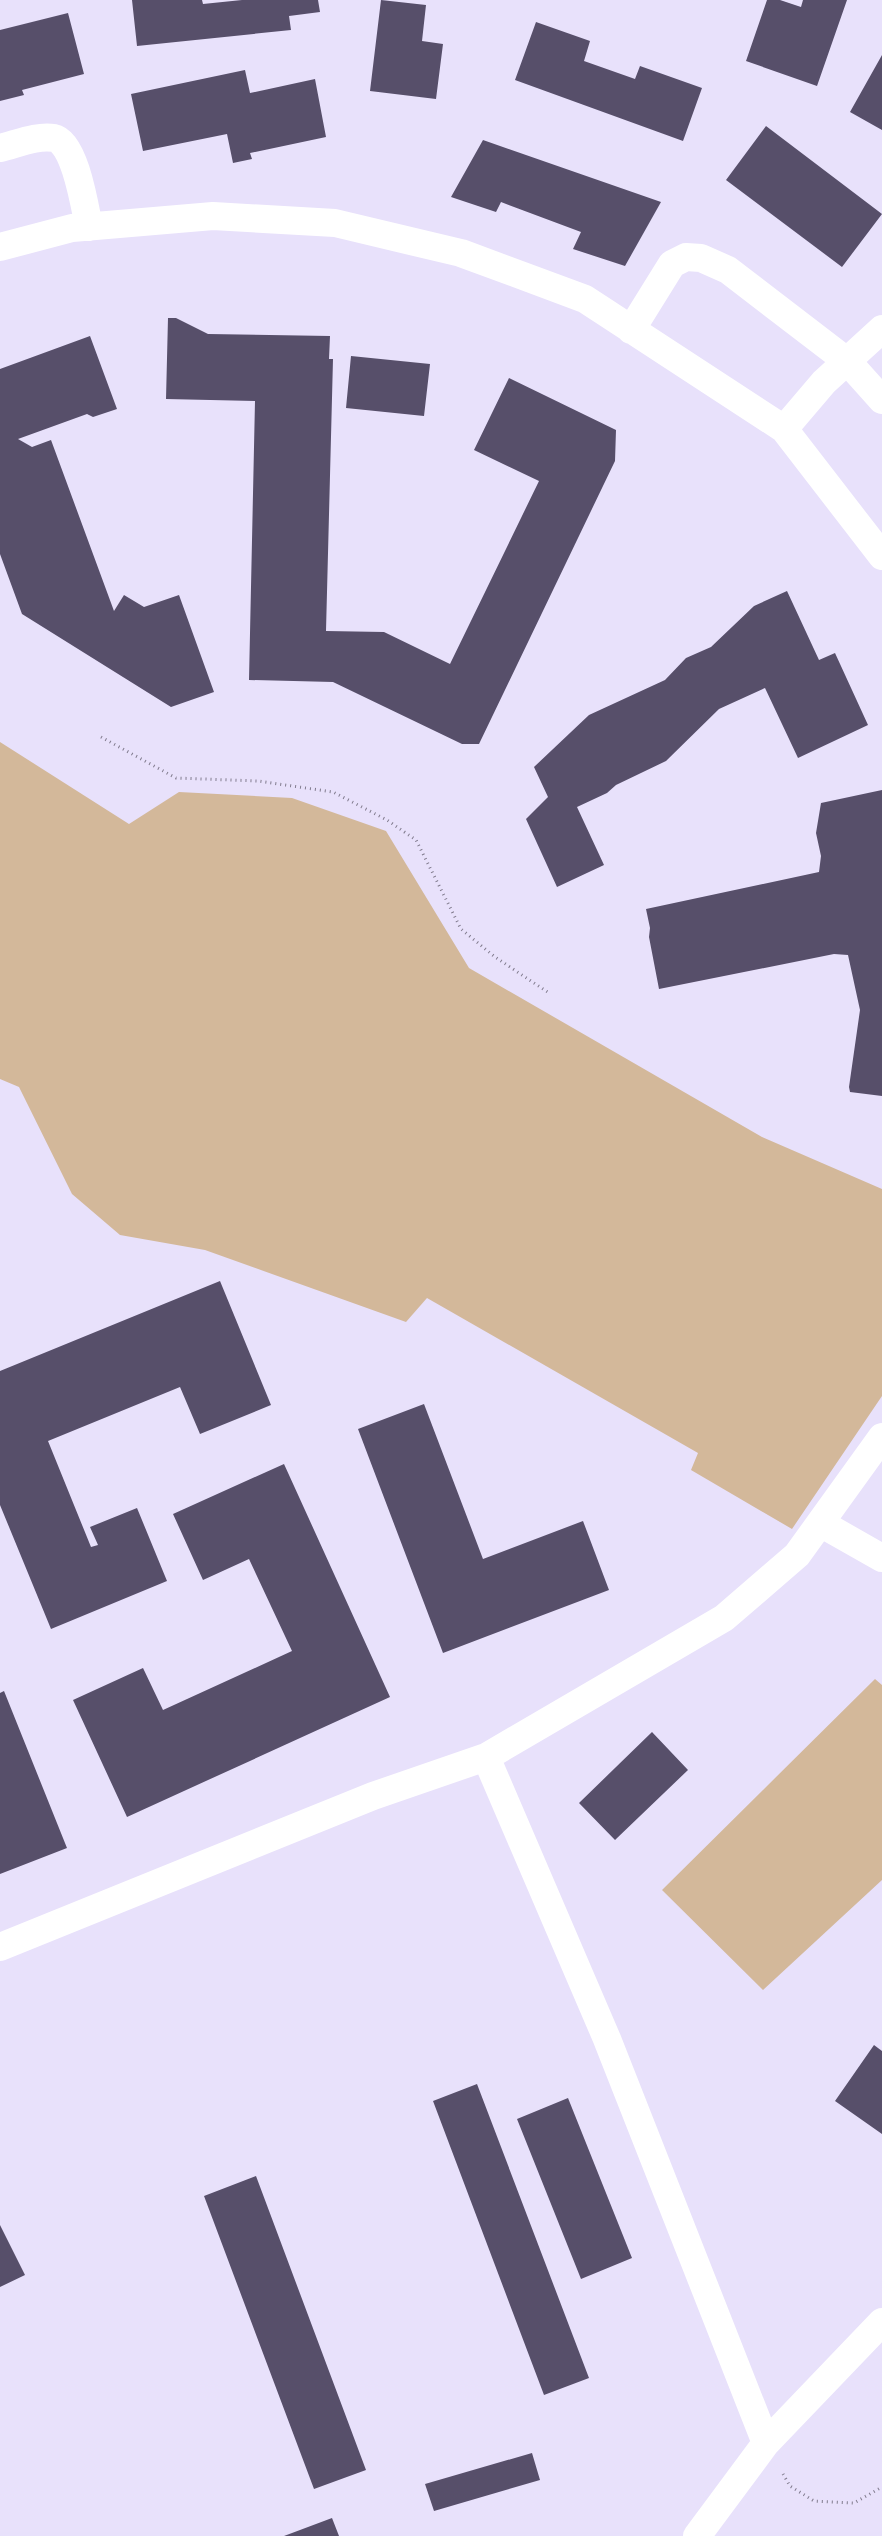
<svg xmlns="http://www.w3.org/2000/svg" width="882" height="2536" font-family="'Roboto Condensed',sans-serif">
<rect width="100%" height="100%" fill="#e8e1fb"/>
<path fill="#d3b89a" d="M 0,742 L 129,824 L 179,792 L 292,798 L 386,831 L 469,968 L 762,1137 L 882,1189 L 882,1396 L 792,1529 L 691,1470 L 698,1453 L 427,1298 L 406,1322 L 205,1250 L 120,1235 L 72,1194 L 19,1087 L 0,1079 Z
M 875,1679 L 882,1685 L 882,1880 L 763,1990 L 662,1890 Z"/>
<path fill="#574f6a" d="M 132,0 L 202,0 L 203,4 L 242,0 L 318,0 L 320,12 L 289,16 L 291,30 L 137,46 Z
M 381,0 L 426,5 L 422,41 L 443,44 L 436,99 L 370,91 Z
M 767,0 L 780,0 L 801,7 L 803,0 L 847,0 L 817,86 L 746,61 Z
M 68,13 L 84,74 L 22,90 L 24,95 L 0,101 L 0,30 Z
M 536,22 L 590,41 L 584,61 L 635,79 L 640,66 L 702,88 L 683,141 L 515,80 Z
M 882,55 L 882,130 L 850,112 Z
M 245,70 L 250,93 L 315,79 L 326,137 L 250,153 L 252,159 L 233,163 L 227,134 L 143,151 L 131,94 Z
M 766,126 L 882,214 L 842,267 L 726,180 Z
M 483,140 L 661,202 L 625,266 L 573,249 L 581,232 L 501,202 L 496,212 L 451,197 Z
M 168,318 L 176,318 L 208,334 L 330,336 L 329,359 L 333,359 L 326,631 L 384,632 L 450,664 L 539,481 L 474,450 L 509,378 L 616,430 L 615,461 L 479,744 L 462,744 L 333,682 L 249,680 L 255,401 L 166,399 Z
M 90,336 L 117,409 L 93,417 L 87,414 L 18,439 L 32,447 L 51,440 L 114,611 L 124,595 L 144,607 L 179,595 L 214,692 L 171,707 L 22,614 L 0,554 L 0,369 Z
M 351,356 L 430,364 L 424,416 L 346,408 Z
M 787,591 L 819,660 L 835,653 L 868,725 L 798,758 L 765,688 L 719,709 L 666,761 L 616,785 L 607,793 L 577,807 L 604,865 L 557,887 L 526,819 L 548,797 L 534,767 L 589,715 L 665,680 L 686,658 L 711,647 L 754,606 Z
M 882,790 L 882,1096 L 850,1092 L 849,1087 L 860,1010 L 848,955 L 834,954 L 659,989 L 649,937 L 650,928 L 646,909 L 819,872 L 821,856 L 816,833 L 821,803 Z
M 220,1281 L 271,1405 L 200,1434 L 180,1387 L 48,1441 L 91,1547 L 98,1545 L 90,1527 L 137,1508 L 167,1581 L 51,1629 L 0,1505 L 0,1371 Z
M 424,1404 L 483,1559 L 583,1521 L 609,1590 L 443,1653 L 358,1429 Z
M 284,1464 L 390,1697 L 127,1817 L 73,1700 L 143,1668 L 163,1710 L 292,1651 L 249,1559 L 203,1580 L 173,1514 Z
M 4,1691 L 67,1848 L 0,1874 L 0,1693 Z
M 652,1732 L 688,1770 L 615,1840 L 579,1803 Z
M 874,2045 L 882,2051 L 882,2134 L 835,2101 Z
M 477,2084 L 589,2378 L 544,2395 L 433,2101 Z
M 568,2098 L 632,2258 L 581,2279 L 517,2119 Z
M 256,2176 L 366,2470 L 314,2489 L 204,2196 Z
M 0,2225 L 25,2275 L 0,2287 Z
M 532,2453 L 540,2480 L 434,2511 L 425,2484 Z
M 332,2518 L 339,2536 L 284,2536 Z"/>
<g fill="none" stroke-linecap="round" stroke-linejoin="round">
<path stroke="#807b8d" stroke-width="3" stroke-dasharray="1 4" stroke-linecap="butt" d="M 101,737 L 176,778 L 258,781 L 333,792 L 387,820 L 416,840 L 461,929 L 495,957 L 549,993
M 783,2474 L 790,2486 L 814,2501 L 854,2503 L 882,2487"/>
<path stroke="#fff" stroke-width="28" d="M 0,148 C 17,144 37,135 54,138 C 75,142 85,208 89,227
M 0,247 L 72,228 L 213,216 L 335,223 L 461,253 L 585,299 L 784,429 L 882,556
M 631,330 L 672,264 L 686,257 L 701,258 L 728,270 L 848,362 L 882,400
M 784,429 L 824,382 L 882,329
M 822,1524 L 882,1558
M 486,1757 L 607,2039 L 766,2443
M 0,1947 L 373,1796 L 486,1757 L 724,1618 L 797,1555 L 882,1437
M 697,2536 L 766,2443 L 882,2322"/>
</g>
</svg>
